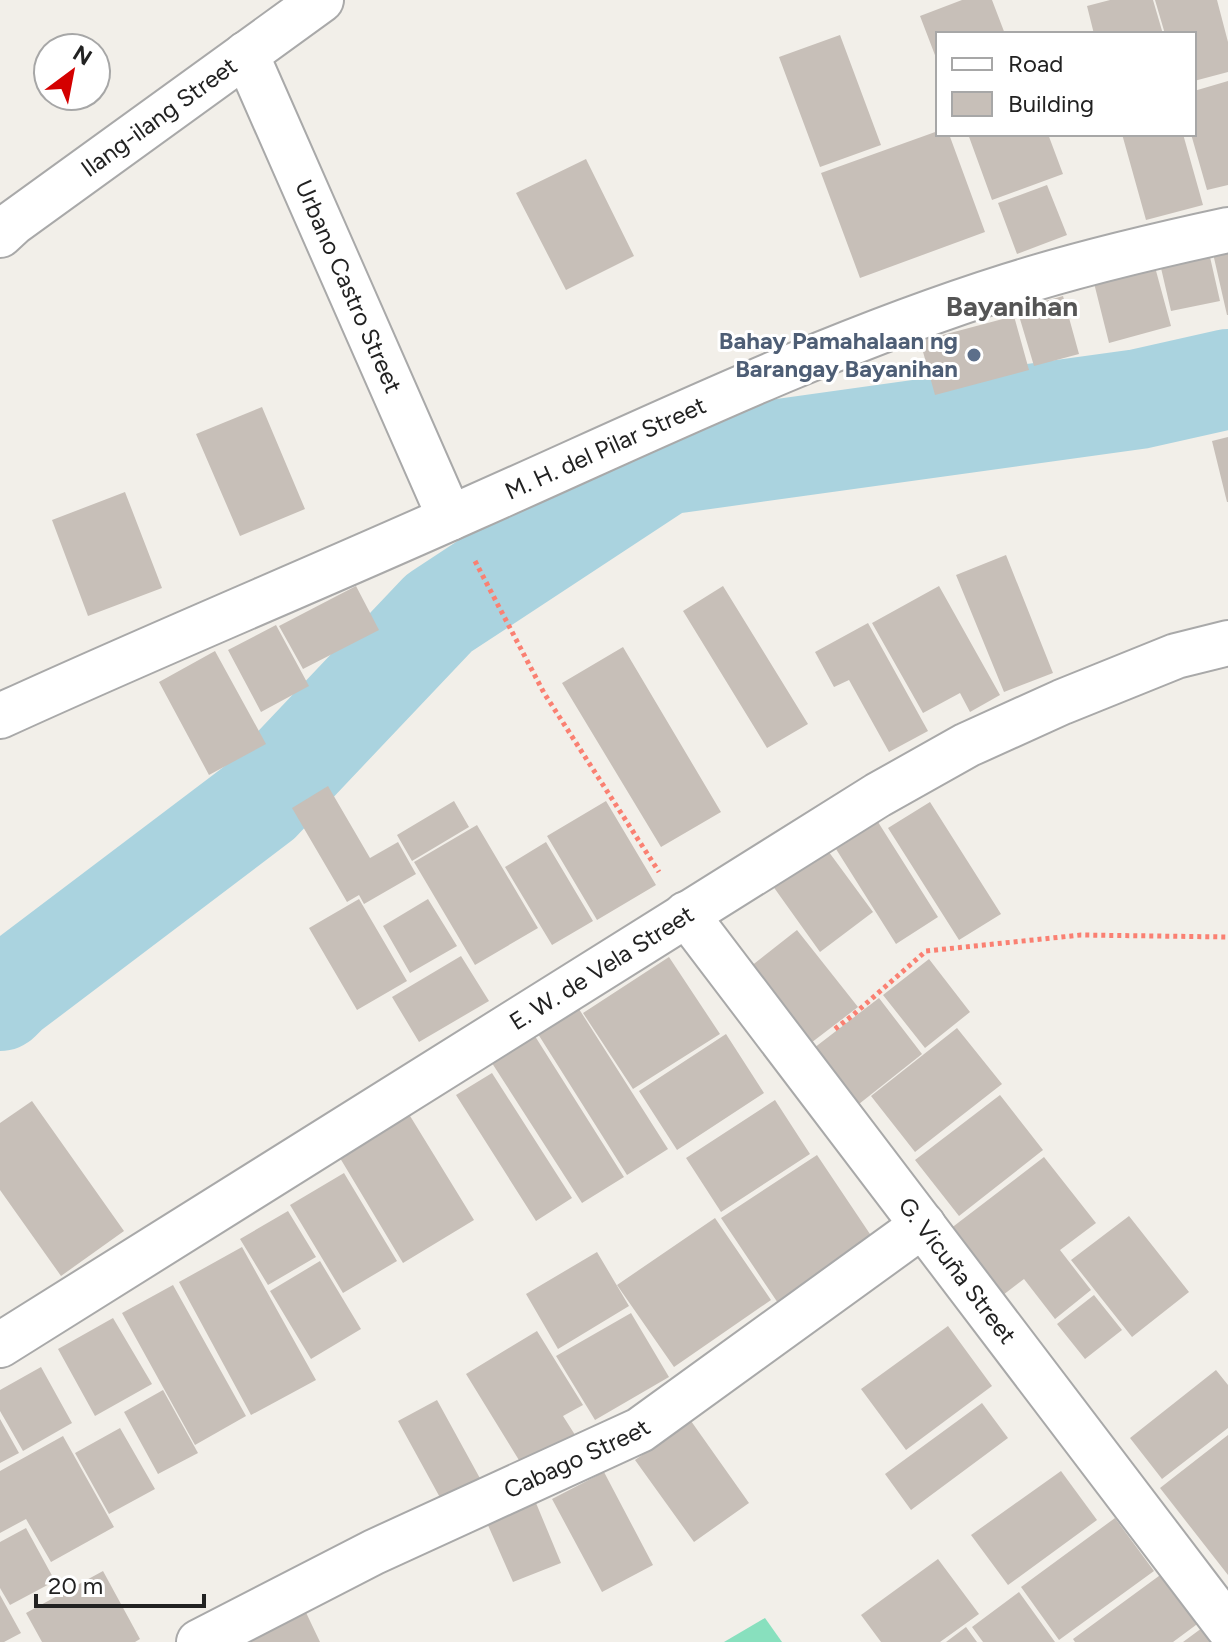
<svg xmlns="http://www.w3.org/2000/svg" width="1228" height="1642" font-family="Figtree,sans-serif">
<rect width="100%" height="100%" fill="#f2efe9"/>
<path fill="#88e0be" d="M 765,1618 L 782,1642 L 724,1642 Z"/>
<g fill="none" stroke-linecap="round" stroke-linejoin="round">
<path stroke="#aad3df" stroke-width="100" d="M 0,1001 L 9,992 L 260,802 L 439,613 L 664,465 L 1139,399 L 1228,379"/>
</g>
<path fill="#c7bfb8" d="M 962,0 L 992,0 L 1005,34 L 938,34 L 938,63 L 920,16 Z
M 1110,0 L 1153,0 L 1163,34 L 1094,34 L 1087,6 Z
M 1155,0 L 1217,0 L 1228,42 L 1228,72 L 1194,81 L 1194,34 L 1165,34 Z
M 840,35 L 881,145 L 820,167 L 779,57 Z
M 1228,81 L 1228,185 L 1207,190 L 1191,134 L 1194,134 L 1194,91 Z
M 938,131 L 938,134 L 949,134 L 985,232 L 860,278 L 821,173 Z
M 968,134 L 1048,134 L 1063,174 L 992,200 Z
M 1122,134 L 1183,134 L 1203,205 L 1146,220 Z
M 586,159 L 634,256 L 566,290 L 516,193 Z
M 1047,185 L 1067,235 L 1017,254 L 998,203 Z
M 1228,246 L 1228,315 L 1227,315 L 1212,249 Z
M 1210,257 L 1220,301 L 1171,311 L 1161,268 Z
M 1155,267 L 1171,326 L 1109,343 L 1094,283 Z
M 1063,296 L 1079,354 L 1034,366 L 1017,309 Z
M 1014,316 L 1029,370 L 935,395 L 920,341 Z
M 262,407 L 305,509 L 240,536 L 196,434 Z
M 1228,437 L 1228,502 L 1227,502 L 1212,441 Z
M 125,492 L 162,588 L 88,616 L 52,520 Z
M 1006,555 L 1053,673 L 1004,692 L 956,575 Z
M 356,586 L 379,630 L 303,669 L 279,626 Z
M 723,586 L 808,724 L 767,748 L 683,611 Z
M 939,586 L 1000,695 L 970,712 L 960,693 L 923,713 L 872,623 Z
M 868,623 L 928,731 L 889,752 L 849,680 L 834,687 L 815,652 Z
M 276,625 L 309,686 L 261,712 L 228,650 Z
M 623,647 L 721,812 L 661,847 L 562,683 Z
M 215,651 L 266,744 L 209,775 L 159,682 Z
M 328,786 L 370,858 L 398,842 L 416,874 L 364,904 L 359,895 L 347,902 L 292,808 Z
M 454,801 L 469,827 L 412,861 L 397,835 Z
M 606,801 L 656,885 L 597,920 L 547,836 Z
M 930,802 L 1001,914 L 959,940 L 888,828 Z
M 878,822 L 938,917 L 896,944 L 836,849 Z
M 477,825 L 538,928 L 475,965 L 414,862 Z
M 546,842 L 593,921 L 552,945 L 505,867 Z
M 823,844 L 873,912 L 820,952 L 770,882 Z
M 359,899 L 407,981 L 357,1010 L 309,928 Z
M 428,899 L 457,946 L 410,973 L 383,926 Z
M 797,930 L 858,1007 L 807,1046 L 746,970 Z
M 461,956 L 489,1001 L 419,1042 L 392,997 Z
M 669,957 L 720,1034 L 633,1089 L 583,1013 Z
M 929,959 L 970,1012 L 925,1048 L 883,995 Z
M 879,998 L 922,1054 L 859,1104 L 814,1048 Z
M 579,1009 L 668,1149 L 627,1175 L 538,1034 Z
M 957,1028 L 1002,1084 L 915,1152 L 871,1096 Z
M 533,1033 L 624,1177 L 582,1203 L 490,1060 Z
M 726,1034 L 764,1093 L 677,1150 L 639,1091 Z
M 492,1073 L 572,1198 L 536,1221 L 456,1095 Z
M 1000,1095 L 1043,1150 L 959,1216 L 915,1160 Z
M 775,1100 L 810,1154 L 721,1212 L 686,1158 Z
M 32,1101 L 124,1231 L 61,1276 L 0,1190 L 0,1123 Z
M 407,1111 L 474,1220 L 403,1263 L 337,1153 Z
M 817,1155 L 876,1243 L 780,1306 L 721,1218 Z
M 1044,1157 L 1096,1223 L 1060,1250 L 1091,1290 L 1055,1319 L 1024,1279 L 1003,1295 L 950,1229 Z
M 344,1173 L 397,1261 L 343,1293 L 290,1205 Z
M 288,1211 L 316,1257 L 268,1285 L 240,1239 Z
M 1129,1216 L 1189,1292 L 1132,1337 L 1071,1260 Z
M 715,1218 L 771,1300 L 674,1367 L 617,1285 Z
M 242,1247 L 316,1380 L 251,1415 L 179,1282 Z
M 597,1252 L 629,1306 L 558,1349 L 526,1294 Z
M 320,1261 L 361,1329 L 311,1359 L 270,1291 Z
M 173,1285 L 246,1416 L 195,1445 L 122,1313 Z
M 1094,1295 L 1122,1330 L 1085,1359 L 1057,1324 Z
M 631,1313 L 669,1377 L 595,1420 L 556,1356 Z
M 113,1318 L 152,1384 L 95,1416 L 58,1349 Z
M 948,1326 L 992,1386 L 906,1450 L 861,1389 Z
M 537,1331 L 583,1405 L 563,1416 L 577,1438 L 525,1470 L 466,1374 Z
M 41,1367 L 72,1423 L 23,1451 L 0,1411 L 0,1390 Z
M 1216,1370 L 1228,1385 L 1228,1428 L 1162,1479 L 1130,1438 Z
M 163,1390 L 198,1453 L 158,1474 L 124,1412 Z
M 437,1400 L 482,1482 L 443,1503 L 398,1421 Z
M 982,1403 L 1008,1438 L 911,1510 L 885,1474 Z
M 0,1419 L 19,1453 L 0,1463 Z
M 691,1421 L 749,1503 L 694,1542 L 635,1460 Z
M 120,1428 L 155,1489 L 109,1514 L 75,1453 Z
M 1228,1435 L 1228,1575 L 1160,1488 Z
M 63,1436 L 114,1527 L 51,1562 L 26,1519 L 0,1533 L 0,1471 Z
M 1061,1471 L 1097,1520 L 1008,1585 L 971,1535 Z
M 604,1472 L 653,1565 L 602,1592 L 552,1499 Z
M 536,1503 L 561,1563 L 513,1582 L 487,1523 Z
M 1115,1518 L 1154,1571 L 1059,1640 L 1021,1587 Z
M 26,1528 L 55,1581 L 10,1605 L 0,1588 L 0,1542 Z
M 938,1559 L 979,1614 L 940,1642 L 881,1642 L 861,1615 Z
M 103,1571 L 140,1639 L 135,1642 L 42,1642 L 26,1613 Z
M 1163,1573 L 1200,1622 L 1173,1642 L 1075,1642 L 1073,1639 Z
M 1019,1592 L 1055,1642 L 983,1642 L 972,1627 Z
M 0,1595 L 21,1633 L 4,1642 L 0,1642 Z
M 301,1602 L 320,1642 L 237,1642 Z
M 1206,1625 L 1218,1642 L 1183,1642 Z
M 966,1627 L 977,1642 L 946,1642 Z"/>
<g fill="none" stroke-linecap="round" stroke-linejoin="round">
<g stroke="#a9a9a9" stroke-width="48">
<g id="minor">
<path id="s1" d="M 246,54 L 450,518"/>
<path id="s2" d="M 0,235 L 13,223 L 321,0"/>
<path id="s3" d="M 0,716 C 157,644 317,578 475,507 C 651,429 825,344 1009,286 C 1081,263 1154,246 1228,230"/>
<path id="s4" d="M 686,914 L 1228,1627"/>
<path id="s5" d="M 0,1345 L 878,795 L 967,745 L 1062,702 L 1176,656 L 1228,643"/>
<path id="s6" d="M 199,1642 L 374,1552 L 640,1430 L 923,1225"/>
</g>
</g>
<path stroke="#fa8072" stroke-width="5" stroke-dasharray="4 4" stroke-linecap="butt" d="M 475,561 L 544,693 L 659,872
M 835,1029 L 853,1015 L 926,951 L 1081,935 L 1228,937"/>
<use href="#minor" stroke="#fff" stroke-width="44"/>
</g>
<circle fill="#5c6f8a" stroke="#fff" stroke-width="3" cx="974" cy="355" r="8"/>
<g text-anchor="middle" stroke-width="6" stroke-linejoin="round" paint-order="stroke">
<g font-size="24" fill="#222" stroke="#fff">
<text dy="8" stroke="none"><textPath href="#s2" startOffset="198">Ilang-ilang Street</textPath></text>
<text dy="8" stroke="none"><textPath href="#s1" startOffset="254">Urbano Castro Street</textPath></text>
<text dy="8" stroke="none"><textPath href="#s3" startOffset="662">M. H. del Pilar Street</textPath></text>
<text dy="8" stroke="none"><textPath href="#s5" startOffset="710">E. W. de Vela Street</textPath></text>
<text dy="8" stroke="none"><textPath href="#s4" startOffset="448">G. Vicuña Street</textPath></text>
<text dy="8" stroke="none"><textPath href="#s6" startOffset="420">Cabago Street</textPath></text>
</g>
<g font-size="24" font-weight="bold" fill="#4e5e75" stroke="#fff" text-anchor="end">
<text x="958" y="349">Bahay Pamahalaan ng<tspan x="958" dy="28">Barangay Bayanihan</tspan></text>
</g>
<g font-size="28" font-weight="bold" fill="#555" stroke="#fff">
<text x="1012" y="316">Bayanihan</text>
</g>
</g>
<rect x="936" y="32" width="260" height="104" fill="#ffffff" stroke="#a7a7a7" stroke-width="2"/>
<rect x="952" y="58" width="40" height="12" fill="#ffffff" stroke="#a7a7a7" stroke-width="2"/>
<text x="1008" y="72" font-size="24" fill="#222222">Road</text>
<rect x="952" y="92" width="40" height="24" fill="#c7bfb8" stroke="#a7a7a7" stroke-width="2"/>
<text x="1008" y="112" font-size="24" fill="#222222">Building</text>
<g transform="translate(72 72) rotate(32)"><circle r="38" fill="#ffffff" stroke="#a7a7a7" stroke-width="2"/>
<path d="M0-6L14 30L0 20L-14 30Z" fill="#d40000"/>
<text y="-12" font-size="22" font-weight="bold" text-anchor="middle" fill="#222222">N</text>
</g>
<path d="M36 1594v12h168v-12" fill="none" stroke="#222222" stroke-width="4"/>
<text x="48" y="1594" font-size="24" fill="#222222" stroke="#ffffff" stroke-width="6" paint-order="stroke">20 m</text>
</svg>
